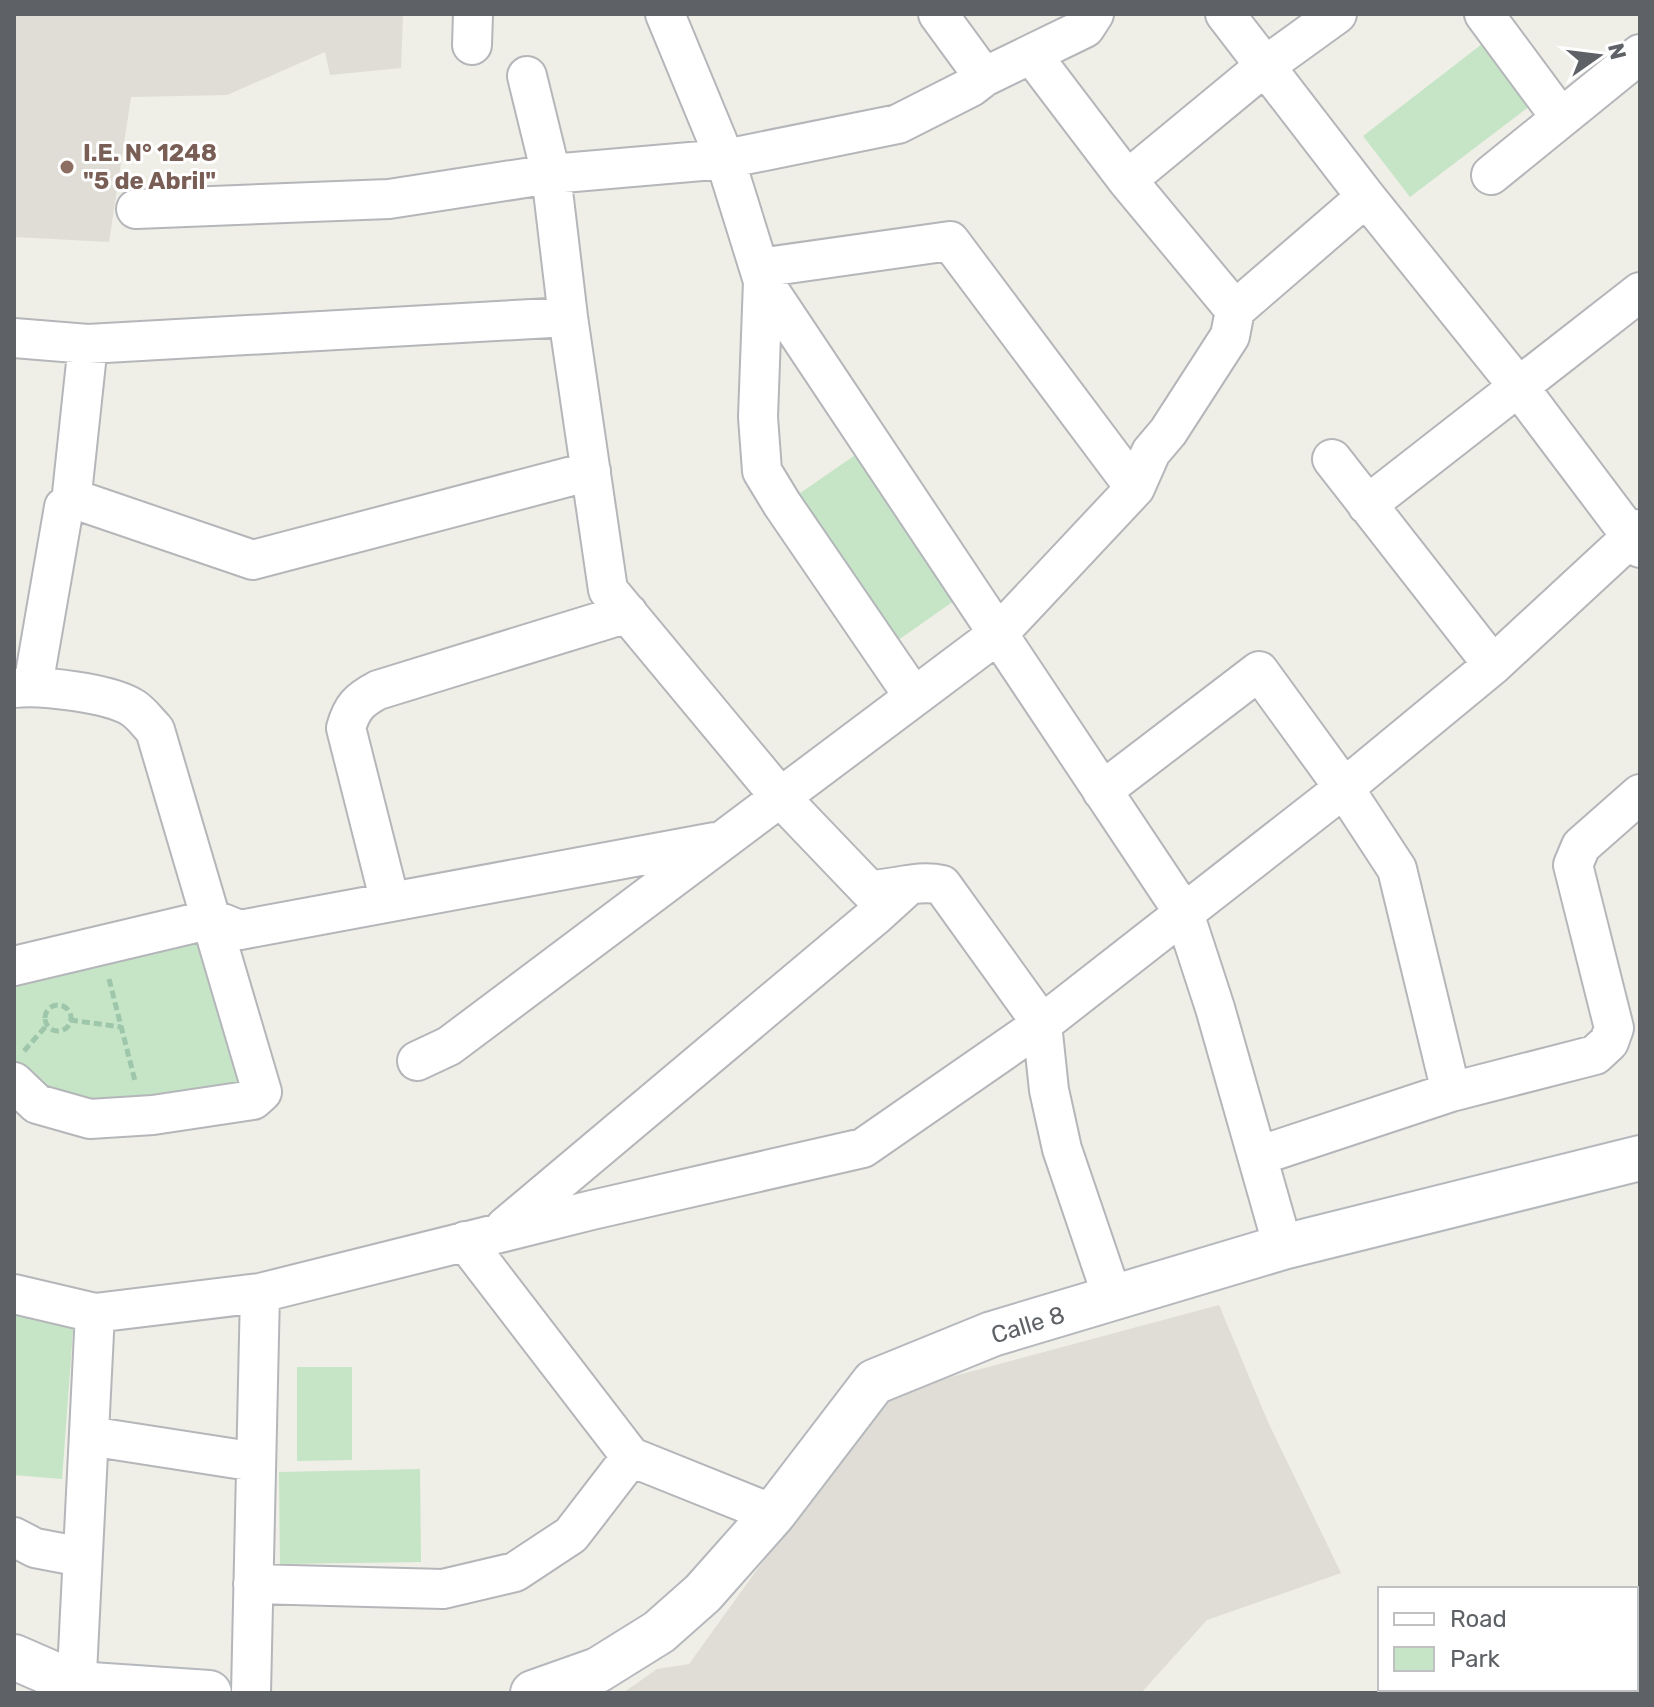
<svg xmlns="http://www.w3.org/2000/svg" width="1654" height="1707" font-family="Rubik,sans-serif">
<rect width="100%" height="100%" fill="#efeee7"/>
<path fill="#dfddd5" d="M 14,14 L 403,14 L 401,68 L 330,75 L 325,52 L 227,95 L 131,97 L 109,242 L 14,237 Z
M 1219,1305 L 1268,1422 L 1341,1573 L 1207,1620 L 1141,1693 L 623,1693 L 657,1669 L 689,1664 L 836,1460 L 879,1407 L 921,1385 Z"/>
<path fill="#c5e5c6" d="M 1482,44 L 1530,106 L 1410,197 L 1363,136 Z
M 861,451 L 961,596 L 894,643 L 793,498 Z
M 207,929 L 249,1078 L 241,1091 L 72,1105 L 14,1067 L 14,976 Z
M 14,1313 L 74,1318 L 62,1479 L 14,1475 Z
M 297,1367 L 352,1367 L 352,1460 L 297,1461 Z
M 420,1469 L 421,1562 L 280,1564 L 279,1472 Z"/>
<g fill="none" stroke-linecap="round" stroke-linejoin="round">
<g stroke="#b4b6ba" stroke-width="42">
<path id="street" d="M 665,14 L 725,159 L 763,281 L 1184,913 L 1215,1008 L 1283,1247
M 938,14 L 984,77
M 1225,14 L 1366,197 L 1518,386 L 1640,548
M 1484,14 L 1561,118
M 472,45 L 473,14
M 1032,55 L 1127,180 L 1235,310
M 527,76 L 551,174 L 568,317 L 608,590 L 780,797 L 869,890 C 894,890 917,879 942,885 L 1042,1024 L 1049,1090 L 1062,1149 L 1113,1299
M 1491,175 L 1640,54
M 1127,180 L 1265,66 L 1337,14
M 136,209 L 389,199 L 551,174 L 725,159 L 898,124 L 971,87 L 984,77 L 1085,28 L 1094,14
M 759,268 L 950,241 L 1135,488
M 763,281 L 758,417 L 762,471 L 782,504 L 914,697
M 14,338 L 88,344 L 568,317
M 1332,459 L 1493,665
M 71,503 L 80,501 L 253,560 L 591,471
M 1367,505 L 1640,292
M 33,686 L 64,507 L 71,503 L 88,344
M 14,688 C 41,685 110,693 133,708 C 141,713 148,723 155,730 L 262,1092 L 253,1100 L 153,1115 L 90,1119 L 37,1104 L 14,1082
M 1102,791 L 1259,671 L 1344,788 L 1397,869 L 1451,1092
M 390,902 L 346,728 C 352,707 359,700 378,690 L 628,613
M 14,966 L 212,919 L 240,930 L 715,842
M 417,1061 L 449,1046 L 998,634 L 1135,488 L 1151,452 L 1168,432 L 1230,336 L 1235,310 L 1366,197
M 1258,1156 L 1451,1092 L 1595,1055 L 1609,1042 L 1614,1028 L 1573,865 L 1581,846 L 1640,794
M 505,1227 L 876,915 L 909,885
M 465,1241 L 631,1457
M 14,1294 L 95,1313 L 260,1293 L 592,1210 L 863,1148 L 1042,1024 L 1344,788 L 1493,665 L 1640,529
M 89,1436 L 256,1462
M 14,1537 L 35,1548 L 82,1557
M 253,1584 L 443,1589 L 515,1572 L 571,1535 L 631,1457 L 773,1514
M 76,1693 L 95,1313
M 251,1693 L 260,1293"/>
</g>
<g stroke="#b5b8bd" stroke-width="48">
<path id="secondary" d="M 14,1657 L 76,1684 L 209,1693
M 533,1693 L 598,1670 L 659,1632 L 703,1593 L 773,1514 L 874,1382 L 992,1334 L 1283,1247 L 1640,1158"/>
</g>
<path stroke="#9ec6ab" stroke-width="5" stroke-dasharray="8 4" stroke-linecap="butt" d="M 109,979 L 135,1081
M45 1018a13 13 0 1 1 26 0a13 13 0 1 1-26 0Z
M 70,1020 L 121,1027
M 24,1051 L 47,1025"/>
<use href="#street" stroke="#fff" stroke-width="38"/>
<use href="#secondary" stroke="#fff" stroke-width="44"/>
</g>
<circle fill="#8d6e63" stroke="#fff" stroke-width="3" cx="67" cy="167" r="8"/>
<g text-anchor="middle" stroke-width="6" stroke-linejoin="round" paint-order="stroke">
<g font-size="24" font-weight="bold" fill="#785e54" stroke="#fff" text-anchor="start">
<text x="83" y="161">I.E. N° 1248<tspan x="83" dy="28">"5 de Abril"</tspan></text>
</g>
<g font-size="24" fill="#5e6166" stroke="#fff">
<text transform="translate(1028 1325) rotate(-17)" y="8">Calle 8</text>
</g>
</g>
<rect width="1654" height="1707" fill="none" stroke="#5e6166" stroke-width="32"/>
<rect x="1378" y="1587" width="260" height="104" fill="#ffffff" stroke="#bfc0c2" stroke-width="2"/>
<rect x="1394" y="1613" width="40" height="12" fill="#ffffff" stroke="#bfc0c2" stroke-width="2"/>
<text x="1450" y="1627" font-size="24" fill="#5e6166">Road</text>
<rect x="1394" y="1647" width="40" height="24" fill="#c5e5c6" stroke="#bfc0c2" stroke-width="2"/>
<text x="1450" y="1667" font-size="24" fill="#5e6166">Park</text>
<g transform="translate(1598 56) rotate(76)" stroke="#ffffff" stroke-width="6" paint-order="stroke">
<path d="M0-6L14 30L0 20L-14 30Z" fill="#5e6166"/>
<text y="-12" font-size="22" font-weight="bold" text-anchor="middle" fill="#5e6166">N</text>
</g>
</svg>
